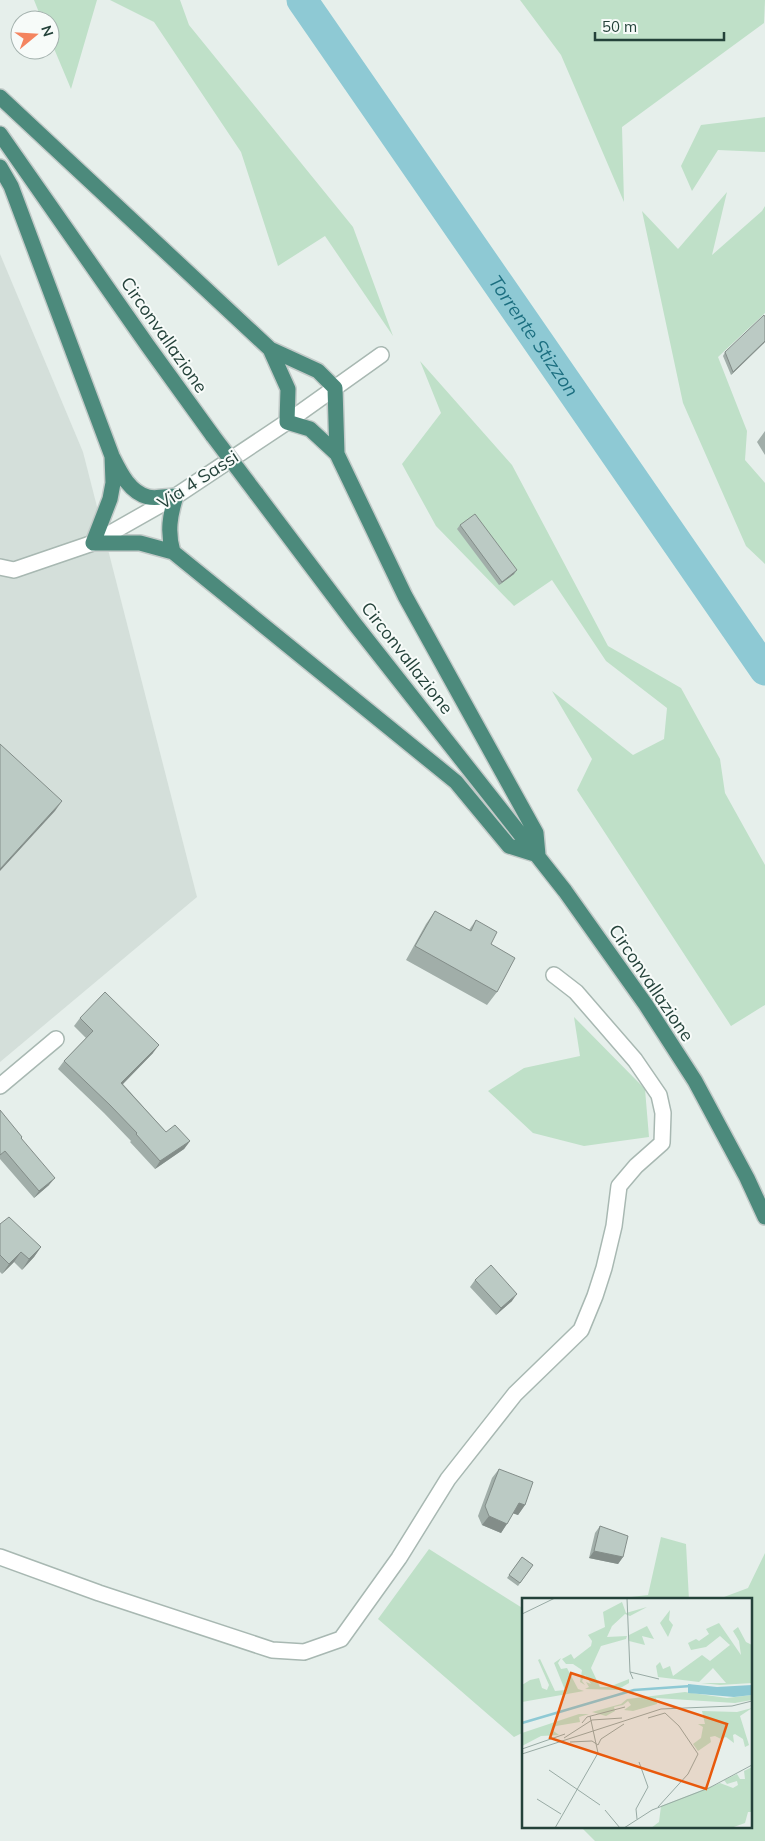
<svg xmlns="http://www.w3.org/2000/svg" width="765" height="1841" font-family="Mulish,sans-serif">
<rect width="100%" height="100%" fill="#e6efeb"/>
<path fill="#d4dfda" d="M 0,254 L 83,452 L 197,897 L 0,1062 Z"/>
<path fill="#bfe0c8" d="M 34,0 L 97,0 L 71,89 L 50,39 L 50,20 L 42,20 Z
M 110,0 L 180,0 L 189,25 L 353,227 L 393,336 L 325,236 L 278,266 L 241,152 L 154,22 Z
M 520,0 L 765,0 L 764,23 L 622,127 L 624,202 L 561,55 Z
M 765,117 L 765,152 L 718,150 L 692,191 L 681,166 L 701,125 Z
M 727,192 L 712,255 L 762,211 L 765,206 L 765,313 L 718,357 L 747,431 L 745,460 L 765,483 L 765,564 L 746,546 L 683,403 L 642,211 L 678,249 Z
M 420,361 L 512,465 L 608,646 L 681,688 L 720,759 L 725,793 L 765,865 L 765,1005 L 731,1026 L 577,790 L 592,759 L 552,691 L 633,755 L 664,739 L 667,708 L 606,661 L 552,580 L 514,606 L 436,526 L 402,464 L 441,413 Z
M 574,1017 L 645,1089 L 649,1137 L 584,1146 L 533,1133 L 488,1091 L 524,1068 L 580,1056 Z
M 661,1537 L 686,1544 L 689,1600 L 605,1600 L 648,1595 Z
M 429,1549 L 524,1609 L 524,1732 L 514,1737 L 378,1619 Z
M 765,1553 L 765,1841 L 595,1841 L 581,1827 L 751,1827 L 751,1600 L 716,1600 L 748,1588 Z"/>
<g fill="none" stroke-linecap="round" stroke-linejoin="round">
<path stroke="#8ec9d4" stroke-width="31" id="s1" d="M 302,0 L 765,670"/>
<g stroke="#a8b8b2" stroke-width="18">
<path id="minor" d="M 0,567 L 14,570 L 93,543 L 176,496 L 287,422 L 381,355
M 0,1086 L 56,1039
M 0,1557 L 99,1593 L 272,1650 L 304,1652 L 341,1639 L 399,1558 L 448,1479 L 515,1394 L 581,1330 L 595,1296 L 604,1268 L 614,1226 L 619,1186 L 636,1166 L 662,1143 L 663,1113 L 659,1095 L 635,1060 L 576,992 L 554,975"/>
</g>
<g stroke="#c2cac8" stroke-width="18">
<path id="trunk" d="M 0,97 L 270,349 L 318,371 L 335,388 L 337,454
M 0,134 L 148,346 L 213,436
M 0,167 L 11,186 L 112,456 C 120,472 129,492 148,497 C 156,499 168,496 176,496 C 170,515 167,532 173,552
M 270,349 L 288,389 L 287,422 L 310,429 L 337,454 L 405,596 L 536,833 L 538,855
M 112,456 L 113,483 L 110,499 L 93,543 L 140,543 L 173,552 L 456,782 L 509,846 L 538,855
M 256,493 L 354,623 L 565,891 L 646,1005 L 695,1081 L 747,1178 L 765,1217"/>
</g>
<use href="#minor" stroke="#fff" stroke-width="15"/>
<use href="#trunk" stroke="#4c8a7c" stroke-width="15"/>
<g stroke="#c2cac8" stroke-width="18" stroke-linecap="butt">
<path id="trunk-bridge" d="M 213,436 L 256,493"/>
</g>
<use href="#trunk-bridge" stroke="#4c8a7c" stroke-width="15"/>
</g>
<path fill="#a1aea9" d="M 765,342 L 731,375 L 723,356 L 725,352 Z
M 765,431 L 765,455 L 757,442 Z
M 460,525 L 514,574 L 499,585 L 457,529 Z
M 435,911 L 469,930 L 476,920 L 491,944 L 497,992 L 487,1005 L 406,960 L 426,924 Z
M 80,1018 L 153,1053 L 123,1084 L 166,1132 L 190,1141 L 184,1149 L 155,1169 L 130,1142 L 131,1141 L 104,1113 L 58,1069 L 64,1061 L 86,1038 L 74,1026 Z
M 0,1110 L 21,1138 L 49,1185 L 34,1198 L 0,1159 Z
M 0,1224 L 41,1247 L 34,1257 L 22,1270 L 14,1262 L 2,1274 L 0,1272 Z
M 475,1280 L 512,1301 L 496,1315 L 470,1287 Z
M 499,1469 L 525,1505 L 518,1515 L 513,1513 L 501,1533 L 482,1525 L 478,1516 L 492,1478 Z
M 600,1526 L 623,1557 L 618,1564 L 589,1558 L 595,1533 Z
M 522,1557 L 533,1565 L 518,1586 L 507,1578 Z"/>
<path fill="#838d89" d="M 765,341 L 765,342 L 731,375 L 733,372 Z
M 517,570 L 514,574 L 499,585 L 502,582 Z
M 62,801 L 55,811 L 0,871 L 0,869 Z
M 159,1045 L 153,1053 L 116,1091 L 121,1083 Z
M 190,1141 L 184,1149 L 155,1169 L 160,1161 Z
M 55,1178 L 49,1185 L 34,1198 L 39,1191 Z
M 41,1247 L 34,1257 L 22,1270 L 29,1259 Z
M 21,1252 L 14,1262 L 2,1274 L 9,1264 Z
M 517,1294 L 512,1301 L 496,1315 L 501,1308 Z
M 519,1503 L 525,1505 L 518,1515 L 512,1513 Z
M 489,1516 L 507,1524 L 501,1533 L 482,1525 Z
M 594,1551 L 623,1557 L 618,1564 L 589,1558 Z"/>
<path fill="#bbcac4" stroke="#838d89" d="M 764,315 L 765,317 L 765,341 L 733,372 L 725,352 Z
M 475,514 L 517,570 L 502,582 L 460,525 Z
M 0,744 L 62,801 L 0,869 Z
M 435,911 L 471,931 L 476,920 L 497,932 L 491,944 L 515,958 L 497,992 L 415,946 Z
M 105,992 L 159,1045 L 121,1083 L 166,1132 L 175,1125 L 190,1141 L 160,1161 L 136,1134 L 137,1133 L 110,1105 L 64,1061 L 93,1031 L 80,1018 Z
M 0,1110 L 22,1137 L 21,1138 L 55,1178 L 39,1191 L 5,1151 L 0,1155 Z
M 9,1217 L 41,1247 L 29,1259 L 21,1252 L 9,1264 L 0,1255 L 0,1224 Z
M 491,1265 L 517,1294 L 501,1308 L 475,1280 Z
M 499,1469 L 533,1482 L 525,1505 L 519,1503 L 507,1524 L 489,1516 L 485,1506 Z
M 600,1526 L 628,1536 L 623,1557 L 594,1551 Z
M 522,1557 L 533,1565 L 520,1583 L 509,1575 Z"/>
<g text-anchor="middle" stroke-width="4" stroke-linejoin="round" paint-order="stroke">
<g font-size="18" fill="#24423a" stroke="#f7fbf9">
<text transform="translate(164 335) rotate(55)" y="6">Circonvallazione</text>
<text transform="translate(198 480) rotate(-33)" y="6">Via 4 Sassi</text>
<text transform="translate(407 658) rotate(52)" y="6">Circonvallazione</text>
<text transform="translate(651 983) rotate(56)" y="6">Circonvallazione</text>
</g>
<g font-size="19" font-style="italic" fill="#1c6f80" stroke="#f7fbf9">
<text dy="7" stroke="none"><textPath href="#s1" startOffset="408">Torrente Stizzon</textPath></text>
</g>
</g>
<g transform="translate(522 1598)">
<rect width="230" height="230" fill="#e6efeb"/>
<path d="M 100,4 L 104,15 L 125,9 L 108,18 L 103,16 L 90,28 L 85,39 L 105,38 L 104,41 L 79,48 L 69,70 L 78,89 L 87,89 L 107,81 L 107,85 L 95,92 L 63,91 L 67,89 L 64,84 L 69,86 L 63,77 L 60,83 L 63,87 L 58,84 L 60,72 L 51,66 L 44,66 L 40,61 L 49,56 L 52,61 L 69,48 L 70,43 L 66,37 L 83,29 L 81,14 ZM 148,12 L 147,22 L 151,27 L 146,39 L 138,25 ZM 197,25 L 219,57 L 217,43 L 211,33 L 216,29 L 224,44 L 230,47 L 230,85 L 198,87 L 179,85 L 204,85 L 191,70 L 177,84 L 136,79 L 134,68 L 138,64 L 141,71 L 148,68 L 151,78 L 180,57 L 188,63 L 208,47 L 198,38 L 184,49 L 169,52 L 166,45 L 174,41 L 177,43 L 187,36 L 184,31 ZM 125,28 L 132,41 L 120,38 L 123,47 L 107,43 L 107,37 ZM 39,60 L 36,65 L 39,71 L 45,70 L 56,91 L 62,93 L 0,104 L 0,87 L 8,82 L 17,80 L 20,90 L 25,92 L 27,87 L 16,62 L 18,61 L 33,93 L 43,92 L 32,65 ZM 163,94 L 205,100 L 230,97 L 230,102 L 213,105 L 134,100 L 135,106 L 111,113 L 102,112 L 109,107 L 106,103 L 101,107 L 92,109 L 93,113 L 84,118 L 70,114 L 99,106 L 105,101 ZM 230,110 L 218,118 L 227,147 L 223,149 L 221,141 L 213,136 L 211,137 L 212,145 L 204,139 L 199,141 L 193,138 L 188,139 L 189,144 L 176,153 L 171,146 L 179,140 L 181,129 L 176,126 L 183,126 L 180,113 L 215,114 ZM 57,116 L 67,116 L 57,119 L 58,124 L 34,128 L 30,132 L 37,137 L 19,138 L 0,148 L 0,135 ZM 230,169 L 230,214 L 226,214 L 223,225 L 209,230 L 129,230 L 137,224 L 139,208 L 198,185 L 211,190 L 216,187 L 215,183 L 205,186 L 202,182 L 215,176 L 218,181 L 223,181 L 222,173 Z" fill="#bfe0c8"/>
<path d="M 166,86 L 195,89 L 230,87 L 230,97 L 212,99 L 166,95 Z" fill="#8ec9d4"/>
<path fill="none" stroke="#8ec9d4" stroke-width="2.5" d="M 0,125 L 112,92 L 169,88"/>
<path fill="none" stroke="#98aaa4" stroke-width="1" d="M 105,0 L 108,74 L 111,81M 0,16 L 33,0M 108,74 L 137,81M 126,120 L 143,115 L 157,128 L 176,156 L 166,176 L 136,209M 60,125 L 65,119 L 103,109M 42,140 L 70,122 L 100,120M 48,144 L 70,143 L 76,147 L 79,141 L 102,126M 0,151 L 43,136M 0,156 L 139,111 L 210,108 L 230,103M 27,172 L 78,207M 15,201 L 39,216M 83,212 L 98,230M 115,221 L 114,211 L 126,189 L 117,164M 33,230 L 76,155 L 68,118M 102,230 L 130,212 L 187,190 L 230,167"/>
<path fill="#e8590c" fill-opacity="0.15" stroke="#e8590c" stroke-width="2.5" d="M 49,75 L 205,126 L 184,191 L 28,140 Z"/>
<rect width="230" height="230" fill="none" stroke="#24423a" stroke-width="2.5"/>
</g>
<g transform="translate(35 35) rotate(72)"><circle r="24" fill="#f7fbf9" stroke="#a3b1ad"/>
<path d="M0-4L9 19L0 12L-9 19Z" fill="#f4845f"/>
<text y="-8" font-size="14" font-weight="bold" text-anchor="middle" fill="#24423a">N</text>
</g>
<path d="M595 32v8h129v-8" fill="none" stroke="#24423a" stroke-width="2.5"/>
<text x="602" y="32" font-size="15" fill="#24423a" stroke="#f7fbf9" stroke-width="4" paint-order="stroke">50 m</text>
</svg>
